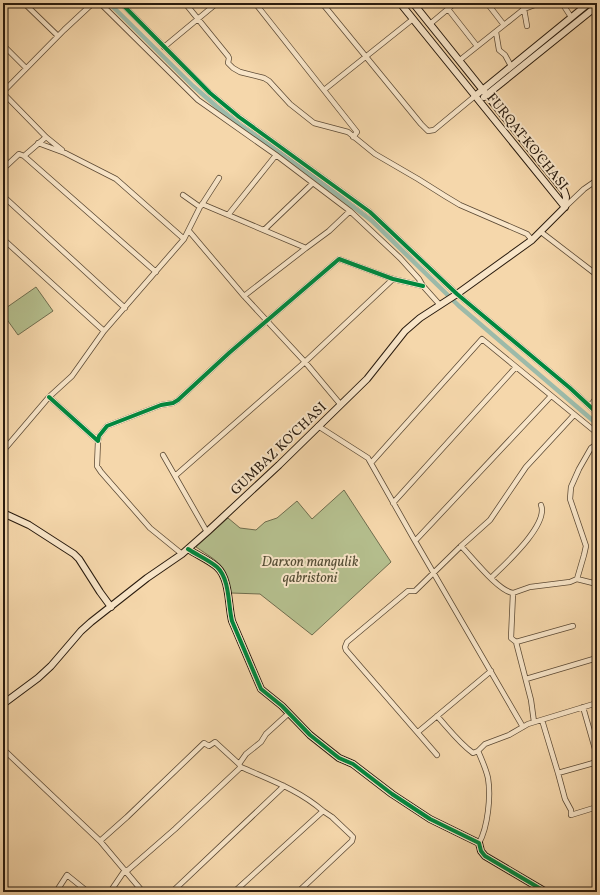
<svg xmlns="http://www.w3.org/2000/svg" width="600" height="895" font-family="Vollkorn,serif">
<rect width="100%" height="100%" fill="#f5d7ab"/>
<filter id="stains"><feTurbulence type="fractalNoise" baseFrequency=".005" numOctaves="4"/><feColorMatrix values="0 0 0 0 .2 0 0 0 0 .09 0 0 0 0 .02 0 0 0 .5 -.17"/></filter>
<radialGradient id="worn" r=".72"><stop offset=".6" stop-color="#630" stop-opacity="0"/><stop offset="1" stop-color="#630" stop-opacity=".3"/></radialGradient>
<path fill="#b5bf8e" stroke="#6f6d4e" d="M 36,287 L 53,311 L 18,335 L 3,314 L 3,310 Z
M 344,490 L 391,562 L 312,635 L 260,594 L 231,593 C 224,563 221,564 196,547 L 228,518 L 240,528 L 256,530 L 265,522 L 277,518 L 297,501 L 312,519 Z"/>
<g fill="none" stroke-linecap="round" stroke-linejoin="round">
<path stroke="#9cbaa9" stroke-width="4.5" d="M 109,3 L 193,86 L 216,106 L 240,125 L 295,163 L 372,221 L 459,306 L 597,424"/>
<g stroke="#5c4a35" stroke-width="6">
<path id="street" d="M 24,3 L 58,36
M 100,3 L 198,100 L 276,155 L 350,211 L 400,258 L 419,279 L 423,286 L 440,305
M 121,3 L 210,93 L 239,117 L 370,212 L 457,294 L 570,388 L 597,413
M 185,3 L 228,56 L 229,58 L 228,63 L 233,68 L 240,72 L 264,78 L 269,81 L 290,104 L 314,123 L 348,132 L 375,154 L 418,179 L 445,196 L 460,205 L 527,234 L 532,240
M 255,3 L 357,132 L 353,137
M 322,3 L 421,124 L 428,131 L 434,130 L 475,96
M 520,3 L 524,9 L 540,3
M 562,3 L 571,17
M 448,9 L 477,46
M 430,24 L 455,3
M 504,25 L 524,9 L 527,26
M 496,32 L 499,50 L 505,55 L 511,66
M 3,45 L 26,68
M 164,47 L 217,3
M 460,60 L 504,25 L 487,3
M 324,90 L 413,19
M 3,92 L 64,30 L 93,3
M 3,93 L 46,137 L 62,150
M 38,143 L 65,153 L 116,179 L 184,239
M 24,156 L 156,272
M 3,169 L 19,154 L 24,156 L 46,137
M 3,196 L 125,308
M 202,204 L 306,248 L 329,231 L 350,211
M 201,206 L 219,178
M 565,207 L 584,189 L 597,180
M 228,215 L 276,155
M 264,230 L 313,183
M 189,231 L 244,296 L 305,362 L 341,405
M 541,232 L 597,275
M 3,239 L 104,331
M 244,296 L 306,248
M 49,397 L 98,441 L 99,436 L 107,426 L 161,405 L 173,403 L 178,400 L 229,353 L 339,259 L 393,279 L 423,286
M 590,406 L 597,397
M 318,426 L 368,458 L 415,541 L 523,727
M 98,441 L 97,466 L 101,472 L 150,528 L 182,554
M 3,451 L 49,397 L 72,376 L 104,331 L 184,239 L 200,207 L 183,195
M 163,455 L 207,532
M 371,463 L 482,339 L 597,433
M 175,476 L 305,362 L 393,279
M 393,503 L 516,367
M 415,541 L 551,396
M 461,546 L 490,520 L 526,467 L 574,415
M 491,578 C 504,565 549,525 541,505
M 577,579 L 597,584
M 513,593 L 530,587 L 570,582 L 577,579 L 584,555 L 586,546 L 570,499 L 571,487 L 579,469 L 591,448 L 597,444
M 513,593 L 511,638 L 516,642 L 531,700 L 534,722
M 516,642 L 573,626
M 526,679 L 597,658
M 583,707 L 597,756
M 437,716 C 448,728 459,743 473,753 L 478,751
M 542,720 L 558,773 L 597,762
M 418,732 L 491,671
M 3,749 L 100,841 L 143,892
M 437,755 L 346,650 L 345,647 L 347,642 L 408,591 L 415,591 L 461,546 C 472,557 498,591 513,593
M 240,766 L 239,764 L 246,754 L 261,742 L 266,734 L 289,713
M 558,773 L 565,799 L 571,810 L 571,815 L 597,807
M 100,841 L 127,817 L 204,743 L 209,746 L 215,742 L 239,764
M 479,843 C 488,827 491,796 488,778 C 486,769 482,760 478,751 L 485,744 L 509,735 L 528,724 L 597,703
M 56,892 L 67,875 L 88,892
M 110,892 L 125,870 L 128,870 L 175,829 L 241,767 C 270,780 299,790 323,811 L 234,892
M 172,892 L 284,786
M 298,892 L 352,841 L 353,837 L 351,835 L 332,817 L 323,811"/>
</g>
<g stroke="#291b0e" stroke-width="8">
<path id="secondary" d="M 400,3 L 565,207
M 413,3 L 564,191 L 566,197 L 565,207
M 475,96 L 589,3
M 484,97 L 597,6
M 3,513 L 29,525 L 74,554 L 79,559 L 100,592 L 111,607
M 188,549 C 197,555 209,560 217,567 C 230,579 228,605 232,621 L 261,689 L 282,706 L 310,735 L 339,758 L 353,764 L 392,794 L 430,819 L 479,843 L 481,851 L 485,856 L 546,892
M 3,704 L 38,678 L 51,666 L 81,631 L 91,622 L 147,578 L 182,554 L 207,532 L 279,465 L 367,379 L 405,331 L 420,318 L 457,294 L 532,240 L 565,207"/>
</g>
<use href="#street" stroke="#f8e5c8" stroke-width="4.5"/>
<use href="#secondary" stroke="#f8e5c8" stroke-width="6"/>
<g stroke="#f8e5c8" stroke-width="6">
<path id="cycleway" d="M 121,3 L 210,93 L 239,117 L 370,212 L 457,294 L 570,388 L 597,413
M 49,397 L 98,441 L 99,436 L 107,426 L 161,405 L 173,403 L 178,400 L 229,353 L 339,259 L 393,279 L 423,286
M 188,549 C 197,555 209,560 217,567 C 230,579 228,605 232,621 L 261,689 L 282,706 L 310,735 L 339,758 L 353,764 L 392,794 L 430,819 L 479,843 L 481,851 L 485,856 L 546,892"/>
</g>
<use href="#cycleway" stroke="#00873e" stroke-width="4"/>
</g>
<g text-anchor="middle" stroke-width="4" stroke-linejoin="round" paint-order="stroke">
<g font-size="14" fill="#291b0e" stroke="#f8e5c8">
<text transform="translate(528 141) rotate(51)" y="5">FURQAT KO'CHASI</text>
<text transform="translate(278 448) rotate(-44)" y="5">GUMBAZ KO'CHASI</text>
</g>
<g font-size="14" font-style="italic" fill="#534c34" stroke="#f8e5c8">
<text x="310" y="566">Darxon mangulik<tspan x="310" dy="16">qabristoni</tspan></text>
</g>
</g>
<rect width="600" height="895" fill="none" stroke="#f5d7ab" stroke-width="16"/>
<rect x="4" y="4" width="592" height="887" fill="none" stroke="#291b0e" stroke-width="2"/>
<rect x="8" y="8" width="584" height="879" fill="none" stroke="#291b0e"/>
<rect width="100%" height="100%" filter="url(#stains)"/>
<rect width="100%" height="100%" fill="url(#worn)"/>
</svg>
